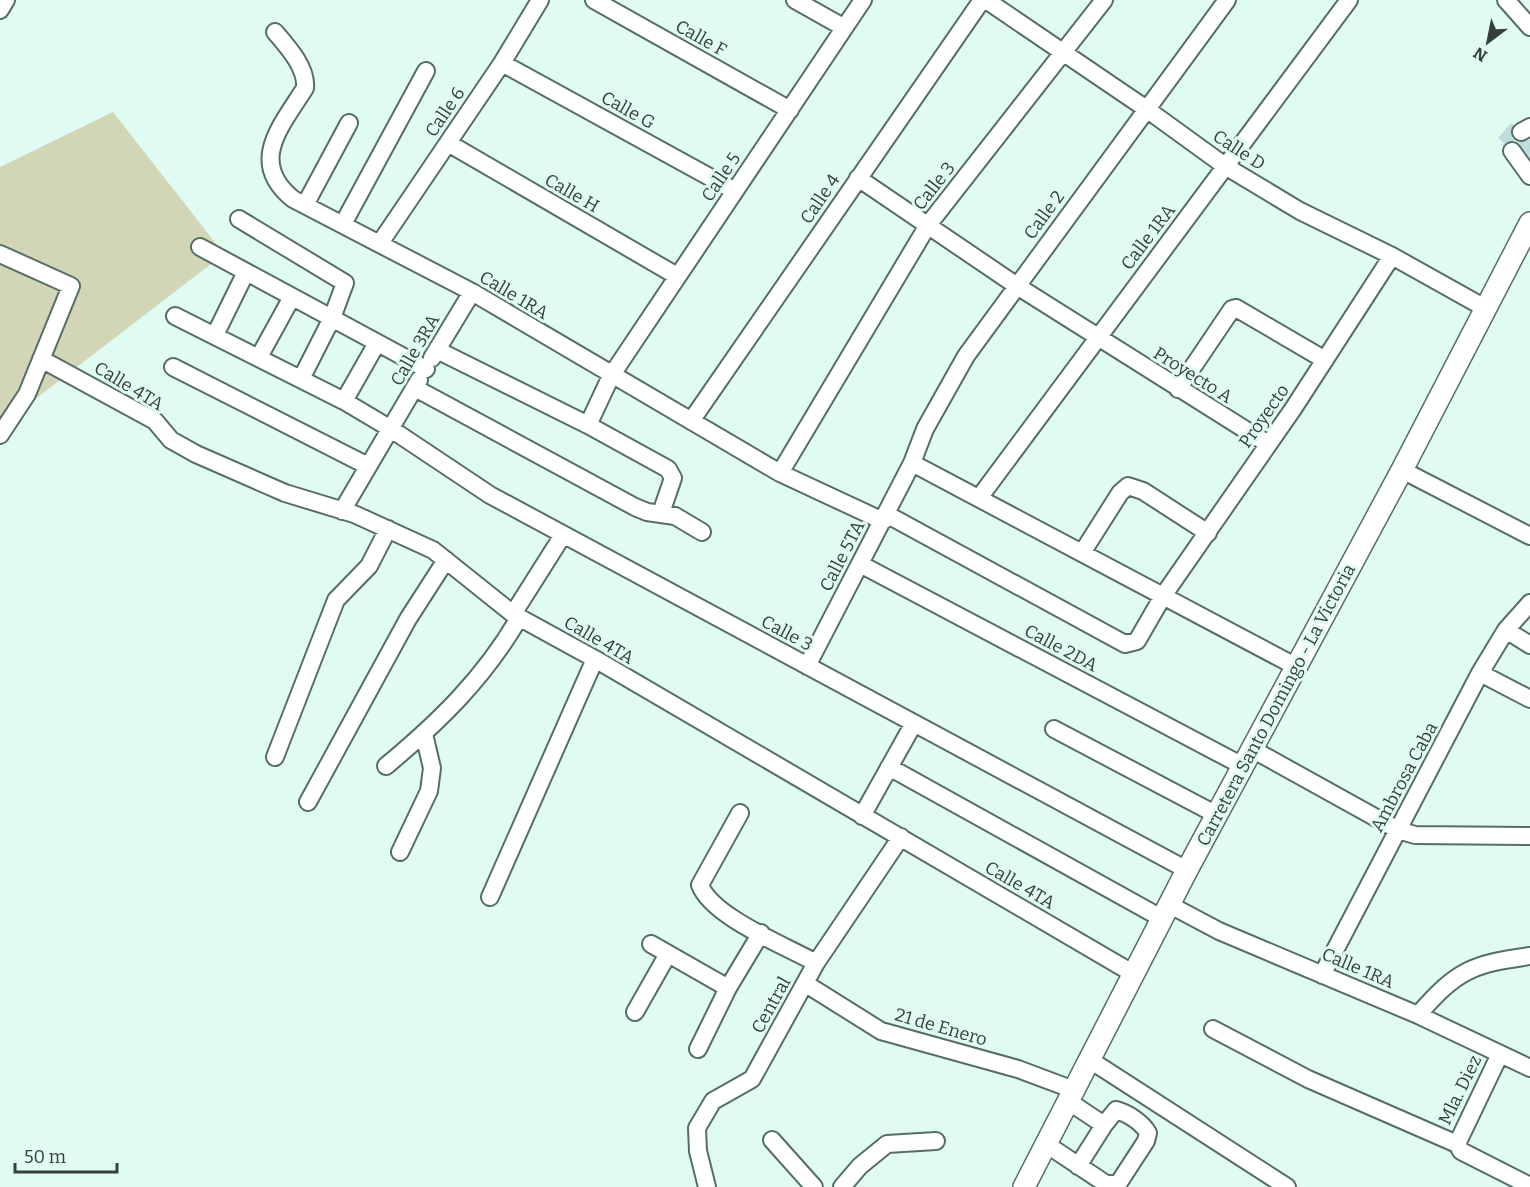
<svg xmlns="http://www.w3.org/2000/svg" width="1530" height="1187" font-family="Bitter,serif">
<rect width="100%" height="100%" fill="#e0fbf1"/>
<path fill="#d2d6b6" d="M 113,112 L 224,254 L 0,426 L 0,167 Z"/>
<path fill="#bfdcde" d="M 1511,123 L 1513,125 L 1512,137 L 1515,141 L 1521,142 L 1530,140 L 1530,158 L 1517,142 L 1510,141 L 1505,144 L 1498,138 Z"/>
<g fill="none" stroke-linecap="round" stroke-linejoin="round">
<g stroke="#566e66" stroke-width="20">
<path id="minor" d="M 594,0 L 790,110
M 795,0 L 843,27
M 986,0 L 1145,108 L 1225,166 L 1300,211 L 1392,256 L 1485,308
M 1506,0 L 1530,27
M 0,10 L 6,0
M 275,32 C 288,47 307,68 305,88 C 282,125 247,162 293,199 L 472,292 L 780,473 L 883,521
M 502,63 L 735,191
M 1521,132 L 1530,127
M 448,143 L 677,276
M 1512,151 L 1530,176
M 858,178 L 1017,286 L 1268,444
M 305,205 L 349,123
M 239,219 L 345,283 L 332,318 L 301,379
M 343,224 L 426,71
M 380,243 L 502,63 L 540,0
M 200,247 L 426,369
M 0,254 L 71,286 L 27,394 L 0,435
M 175,316 L 344,401 L 391,429 L 490,495 L 1187,870
M 215,335 L 246,272
M 437,350 L 588,425 L 668,469 L 673,478 L 661,513
M 259,357 L 292,297
M 432,358 L 472,292
M 41,359 L 155,421 L 171,440 L 196,454 L 285,493 L 354,514 L 433,550 L 513,614 L 595,659 L 1134,974
M 173,367 L 366,465
M 415,388 L 635,507 L 647,512 L 675,516 L 702,532
M 1178,389 L 1232,309 L 1236,308 L 1325,360
M 344,401 L 377,343
M 691,421 L 982,0
M 588,425 L 611,376 L 863,0
M 912,463 L 1295,666
M 1402,470 L 1530,536
M 780,473 L 928,225 L 1104,0
M 979,498 L 1349,0
M 342,511 L 419,380
M 886,514 L 1125,644 L 1137,641 L 1163,596 L 1293,409 L 1392,256
M 1082,553 L 1120,493 L 1128,486 L 1143,491 L 1208,533
M 860,564 L 1243,766
M 513,614 L 563,535
M 1506,630 L 1530,645
M 807,666 L 912,463 L 925,429 L 966,356 L 1227,0
M 1480,673 L 1530,699
M 1054,729 L 1217,815
M 1252,749 L 1398,830 L 1415,835 L 1530,836
M 275,757 L 336,600 L 369,566 L 388,529
M 386,766 C 440,721 484,678 519,618
M 889,767 L 1163,919
M 308,802 L 408,619 L 446,560
M 740,813 L 700,885 C 712,917 786,946 816,963
M 862,816 L 914,723
M 400,852 L 429,791 L 432,768 L 424,734
M 490,897 L 595,659
M 1170,905 L 1219,931 L 1418,1015 L 1530,1068
M 651,944 L 728,988 L 761,933
M 1322,975 L 1480,673 L 1506,630 L 1530,603
M 806,984 L 881,1031 L 1018,1069 L 1074,1090
M 635,1012 L 668,954
M 1418,1015 C 1457,970 1472,964 1530,956
M 1213,1029 L 1308,1079 L 1457,1144 L 1461,1151 L 1530,1186
M 698,1049 L 728,988
M 1090,1060 L 1287,1187
M 772,1140 L 814,1187
M 1046,1144 L 1106,1184 L 1118,1184 L 1146,1141 L 1148,1133 C 1142,1122 1127,1113 1116,1110 L 1104,1125 L 1068,1101
M 1457,1144 L 1500,1054
M 1078,1166 L 1104,1125
M 707,1187 L 698,1151 L 697,1128 L 713,1101 L 752,1079 L 816,963 L 901,837
M 842,1187 L 860,1166 L 887,1144 L 936,1141"/>
</g>
<g stroke="#566e66" stroke-width="24">
<path id="major" d="M 1024,1187 L 1187,870 L 1402,470 L 1530,223"/>
</g>
<use href="#minor" stroke="#fff" stroke-width="16"/>
<use href="#major" stroke="#fff" stroke-width="21"/>
</g>
<g text-anchor="middle" stroke-width="6" stroke-linejoin="round" paint-order="stroke">
<g font-size="18" fill="#35403c" stroke="#e0fbf1">
<text transform="translate(701 38) rotate(29)" y="6">Calle F</text>
<text transform="translate(628 110) rotate(29)" y="6">Calle G</text>
<text transform="translate(445 112) rotate(-56)" y="6">Calle 6</text>
<text transform="translate(1239 150) rotate(33)" y="6">Calle D</text>
<text transform="translate(721 177) rotate(-56)" y="6">Calle 5</text>
<text transform="translate(934 186) rotate(-52)" y="6">Calle 3</text>
<text transform="translate(572 193) rotate(30)" y="6">Calle H</text>
<text transform="translate(820 199) rotate(-56)" y="6">Calle 4</text>
<text transform="translate(1044 215) rotate(-54)" y="6">Calle 2</text>
<text transform="translate(1148 237) rotate(-53)" y="6">Calle 1RA</text>
<text transform="translate(514 295) rotate(31)" y="6">Calle 1RA</text>
<text transform="translate(415 350) rotate(-60)" y="6">Calle 3RA</text>
<text transform="translate(1193 375) rotate(32)" y="6">Proyecto A</text>
<text transform="translate(129 386) rotate(31)" y="6">Calle 4TA</text>
<text transform="translate(1264 416) rotate(-55)" y="6">Proyecto</text>
<text transform="translate(842 556) rotate(-63)" y="6">Calle 5TA</text>
<text transform="translate(787 633) rotate(28)" y="6">Calle 3</text>
<text transform="translate(599 640) rotate(30)" y="6">Calle 4TA</text>
<text transform="translate(1061 648) rotate(28)" y="6">Calle 2DA</text>
<text transform="translate(1276 705) rotate(-62)" y="6">Carretera Santo Domingo - La Victoria</text>
<text transform="translate(1404 777) rotate(-62)" y="6">Ambrosa Caba</text>
<text transform="translate(1020 885) rotate(30)" y="6">Calle 4TA</text>
<text transform="translate(1358 968) rotate(23)" y="6">Calle 1RA</text>
<text transform="translate(771 1005) rotate(-61)" y="6">Central</text>
<text transform="translate(941 1027) rotate(16)" y="6">21 de Enero</text>
<text transform="translate(1460 1090) rotate(-64)" y="6">Mla. Diez</text>
</g>
</g>
<g transform="translate(1488 42) rotate(212)" stroke="#e0fbf1" stroke-width="4.5" paint-order="stroke">
<path d="M0-4.5L10 22L0 15L-10 22Z" fill="#35403c"/>
<text y="-9" font-size="16" font-weight="bold" text-anchor="middle" fill="#35403c">N</text>
</g>
<path d="M15 1163v9h102v-9" fill="none" stroke="#35403c" stroke-width="3"/>
<text x="24" y="1163" font-size="18" fill="#35403c" stroke="#e0fbf1" stroke-width="4.5" paint-order="stroke">50 m</text>
</svg>
